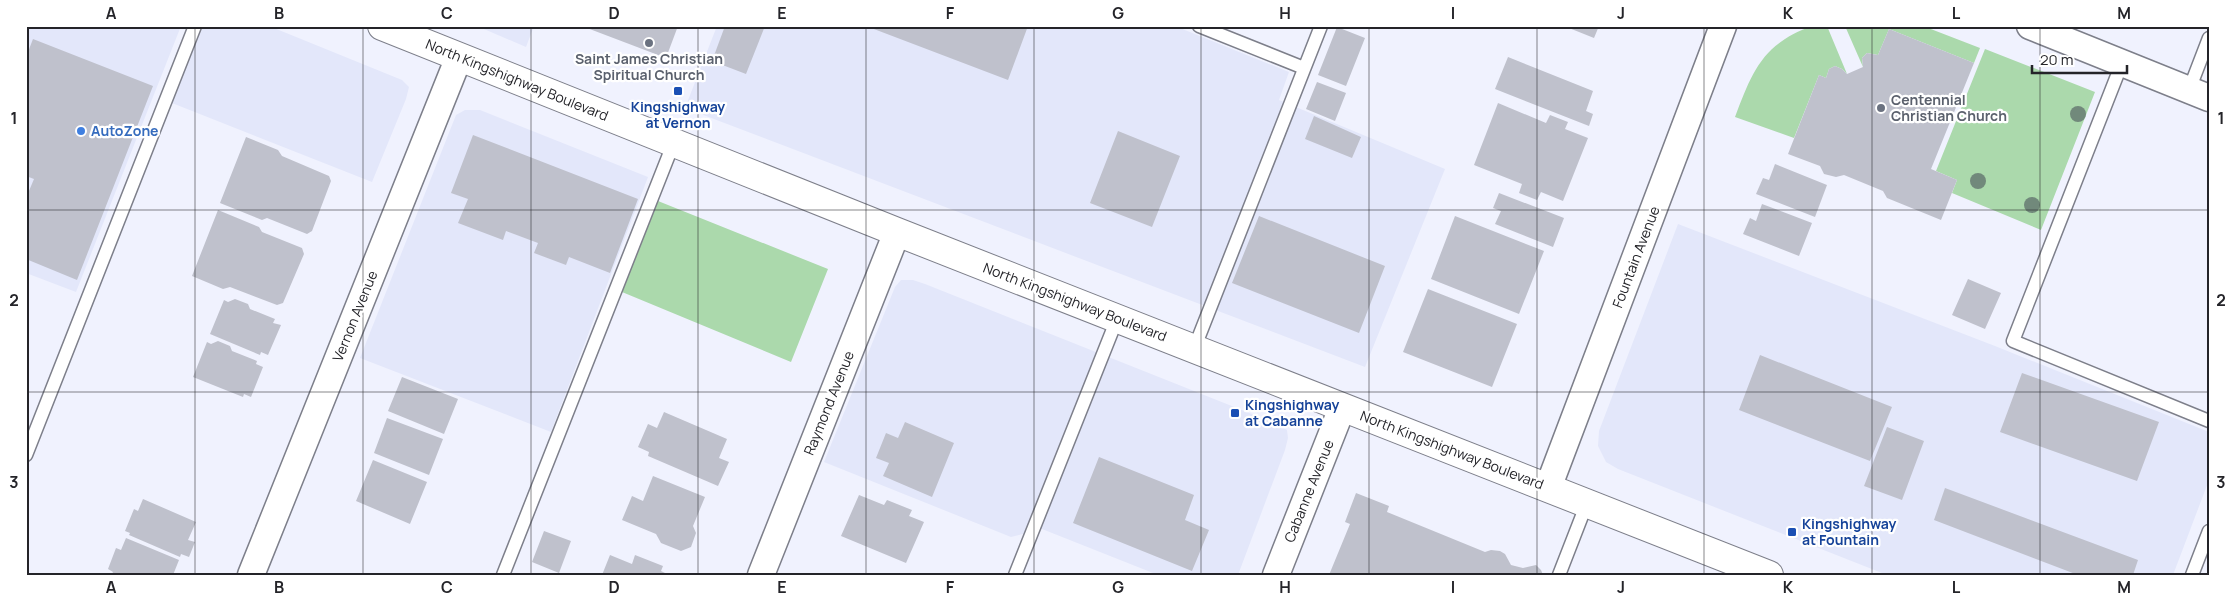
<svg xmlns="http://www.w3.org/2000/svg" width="2235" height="601" font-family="Manrope,sans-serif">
<rect width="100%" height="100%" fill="#f0f2fe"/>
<path fill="#e3e7fa" d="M 26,26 L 181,26 L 76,292 L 26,273 Z
M 203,26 L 269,26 L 402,80 L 409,87 L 406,99 L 372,182 L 172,103 Z
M 477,26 L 534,26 L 526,47 Z
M 717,26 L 1175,26 L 1289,72 L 1279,100 L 1445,169 L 1365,367 L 685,108 Z
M 465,110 L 480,110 L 648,177 L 551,432 L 360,358 L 456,115 Z
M 1678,224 L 1995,346 L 2209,432 L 2209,480 L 2173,575 L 1887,575 L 1618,469 L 1606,462 L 1598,446 L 1599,431 Z
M 901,280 L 913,280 L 925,284 L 1277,424 L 1287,430 L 1288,438 L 1285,450 L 1238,575 L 1158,575 L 1042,529 L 1011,537 L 824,462 L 895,287 Z"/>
<path fill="#abd9ac" d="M 1812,26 L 1827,26 L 1847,74 L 1842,69 L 1835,66 L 1829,69 L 1826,78 L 1819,75 L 1794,138 L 1735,117 C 1752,72 1762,44 1812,26 Z
M 1845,26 L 1923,26 L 1980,48 L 1974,63 L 1889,29 L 1878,55 L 1867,53 L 1862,58 L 1863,67 Z
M 1985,49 L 2095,92 L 2041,230 L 1952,193 L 1957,180 L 1936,171 Z
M 658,201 L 828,269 L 791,362 L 622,292 Z"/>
<path fill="#bfc1cc" d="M 588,26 L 678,26 L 666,58 L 587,28 Z
M 725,26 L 765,26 L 746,74 L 712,61 Z
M 866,26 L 1028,26 L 1008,80 Z
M 1564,26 L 1599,26 L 1594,38 Z
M 1337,27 L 1365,38 L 1346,86 L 1318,75 Z
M 1889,29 L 1974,63 L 1931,169 L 1957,180 L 1941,220 L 1887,198 L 1883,191 L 1844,175 L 1836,177 L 1824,174 L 1820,166 L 1788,154 L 1819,75 L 1826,78 L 1829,69 L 1835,66 L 1842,69 L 1847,74 L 1863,67 L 1862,58 L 1867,53 L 1878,55 Z
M 33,39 L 153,86 L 77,280 L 26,259 L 26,198 L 34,179 L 26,176 L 26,57 Z
M 1508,57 L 1593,91 L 1586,111 L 1593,114 L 1589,126 L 1495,89 Z
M 1317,82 L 1346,93 L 1335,121 L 1306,109 Z
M 1498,103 L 1546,123 L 1550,115 L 1568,122 L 1565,129 L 1588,138 L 1563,201 L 1541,192 L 1537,200 L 1519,193 L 1522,184 L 1474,165 Z
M 1314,116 L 1361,137 L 1352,158 L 1305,139 Z
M 1118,131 L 1180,156 L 1152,227 L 1090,203 Z
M 473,135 L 638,199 L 610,273 L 569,257 L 566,265 L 534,253 L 538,243 L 506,231 L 503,240 L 458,223 L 468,199 L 451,193 Z
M 246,137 L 278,150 L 282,156 L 329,176 L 331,181 L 312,231 L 307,234 L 267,218 L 262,220 L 220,203 Z
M 1775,164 L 1827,185 L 1815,217 L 1756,194 L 1763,178 L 1769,180 Z
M 1499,193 L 1564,218 L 1553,247 L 1495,224 L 1501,211 L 1493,208 Z
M 1762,204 L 1812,223 L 1799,256 L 1743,234 L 1750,218 L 1756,221 Z
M 218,210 L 259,227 L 262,232 L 302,248 L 304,254 L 283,303 L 277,305 L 230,287 L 223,289 L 192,276 Z
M 1259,216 L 1385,266 L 1359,333 L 1232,283 Z
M 1455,216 L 1544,251 L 1519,314 L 1431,279 Z
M 1968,279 L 2001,293 L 1985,329 L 1952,315 Z
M 1428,289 L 1517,324 L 1492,387 L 1403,352 Z
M 235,299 L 248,304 L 250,309 L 275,319 L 273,323 L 281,325 L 268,355 L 261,352 L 260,355 L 210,334 L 224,300 L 228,302 Z
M 218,341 L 230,346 L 232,351 L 257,361 L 256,364 L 263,367 L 251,397 L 244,394 L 243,397 L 193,377 L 207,342 L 211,344 Z
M 1760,355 L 1892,407 L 1870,461 L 1739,410 Z
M 2022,373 L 2159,422 L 2137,481 L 2000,432 Z
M 402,377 L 458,399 L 444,434 L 388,411 Z
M 664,412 L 727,439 L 719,458 L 729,462 L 718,486 L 648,456 L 649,452 L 638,447 L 648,424 L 657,428 Z
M 387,418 L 443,439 L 429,475 L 374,453 Z
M 905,422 L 954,443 L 932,497 L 883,476 L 889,463 L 876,458 L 886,433 L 898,438 Z
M 1887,427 L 1924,441 L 1902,500 L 1864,486 Z
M 1099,457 L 1194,495 L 1185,520 L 1209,530 L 1192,571 L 1073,523 Z
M 373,460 L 427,482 L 410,524 L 356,501 Z
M 653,476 L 705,497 L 693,526 L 696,533 L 691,547 L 681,551 L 661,543 L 656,534 L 622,520 L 632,496 L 643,501 Z
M 1945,488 L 2138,560 L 2133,575 L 2078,575 L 1934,520 Z
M 1356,493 L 1389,506 L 1387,512 L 1485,552 L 1491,550 L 1500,551 L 1505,554 L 1511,565 L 1523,568 L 1536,565 L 1541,570 L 1543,575 L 1329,575 L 1350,524 L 1345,522 Z
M 859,495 L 884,505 L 887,500 L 912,510 L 909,516 L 924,522 L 906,563 L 841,536 Z
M 143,499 L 196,522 L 188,540 L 195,542 L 189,557 L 181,554 L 180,557 L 129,535 L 130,533 L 125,531 L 134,509 L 138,511 Z
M 544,531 L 571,541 L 559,573 L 532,562 Z
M 126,538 L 179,560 L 173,575 L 112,574 L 113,572 L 108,569 L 116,548 L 121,550 Z
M 610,555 L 632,564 L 635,555 L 663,566 L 661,571 L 669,575 L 602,575 Z"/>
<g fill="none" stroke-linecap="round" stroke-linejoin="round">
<g stroke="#7d7f8a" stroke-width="15">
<path id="service" d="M 1199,26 L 1304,68
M 2122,63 L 2013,341 L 2209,421
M 2189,90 L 2209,38
M 1194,349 L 1321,26
M 26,455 L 195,26
M 503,575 L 674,142
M 1015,575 L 1117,319
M 1559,575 L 1587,503
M 2192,575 L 2209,531"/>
</g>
<g stroke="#7d7f8a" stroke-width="29">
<path id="minor" d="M 2030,26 L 2209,98
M 1548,488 L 1723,26
M 251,575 L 459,57
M 761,575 L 897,232
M 1276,575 L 1342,408"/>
</g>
<g stroke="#7d7f8a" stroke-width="30">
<path id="primary" d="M 382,26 L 897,232 L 1769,575"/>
</g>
<use href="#service" stroke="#fff" stroke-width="12"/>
<use href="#minor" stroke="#fff" stroke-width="26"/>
<use href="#primary" stroke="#fff" stroke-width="28"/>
</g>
<g fill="#71897b">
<circle cx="2078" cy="114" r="8"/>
<circle cx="1978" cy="181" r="8"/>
<circle cx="2032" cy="205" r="8"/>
</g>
<path fill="none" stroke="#242429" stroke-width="1" stroke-opacity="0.55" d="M 195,26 L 195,575M 363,26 L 363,575M 531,26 L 531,575M 698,26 L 698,575M 866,26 L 866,575M 1034,26 L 1034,575M 1201,26 L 1201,575M 1369,26 L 1369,575M 1537,26 L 1537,575M 1704,26 L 1704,575M 1872,26 L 1872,575M 2040,26 L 2040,575M 26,210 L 2209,210M 26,392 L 2209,392"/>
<g fill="#6b7280" stroke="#fff" stroke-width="2">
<circle cx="649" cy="43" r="5"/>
<circle cx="1881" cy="108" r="5"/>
</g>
<g fill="#1a4fb4" stroke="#fff" stroke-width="2">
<rect x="673" y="86" width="10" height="10" rx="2.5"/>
<rect x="1230" y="408" width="10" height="10" rx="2.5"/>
<rect x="1787" y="527" width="10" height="10" rx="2.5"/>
</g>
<circle fill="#3f7fe0" stroke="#fff" stroke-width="2" cx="81" cy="131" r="5"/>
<g text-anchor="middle" stroke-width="4.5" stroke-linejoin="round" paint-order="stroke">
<g font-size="14" font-weight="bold" fill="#5b616d" stroke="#fff">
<text x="649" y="64">Saint James Christian<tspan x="649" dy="16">Spiritual Church</tspan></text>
<text x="1891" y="105" text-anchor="start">Centennial<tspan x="1891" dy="16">Christian Church</tspan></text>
</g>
<g font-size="14" fill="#242429" stroke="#fff">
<text transform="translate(517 80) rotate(22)" y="5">North Kingshighway Boulevard</text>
<text transform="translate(1636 257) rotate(-69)" y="5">Fountain Avenue</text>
<text transform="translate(1075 302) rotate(21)" y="5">North Kingshighway Boulevard</text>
<text transform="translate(355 316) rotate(-68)" y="5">Vernon Avenue</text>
<text transform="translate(829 403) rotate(-68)" y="5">Raymond Avenue</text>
<text transform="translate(1452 450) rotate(21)" y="5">North Kingshighway Boulevard</text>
<text transform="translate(1309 491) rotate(-68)" y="5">Cabanne Avenue</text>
</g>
<g font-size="14" font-weight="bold" fill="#164399" stroke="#fff" text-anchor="start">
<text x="678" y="112" text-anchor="middle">Kingshighway<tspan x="678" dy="16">at Vernon</tspan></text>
<text x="1245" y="410">Kingshighway<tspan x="1245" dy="16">at Cabanne</tspan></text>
<text x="1802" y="529">Kingshighway<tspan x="1802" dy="16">at Fountain</tspan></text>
</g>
<g font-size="14" font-weight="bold" fill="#366cbe" stroke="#fff" text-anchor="start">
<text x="91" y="136">AutoZone</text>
</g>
</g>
<rect width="2235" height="601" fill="none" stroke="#ffffff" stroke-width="55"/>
<path d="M2032 65v8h95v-8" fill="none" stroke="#242429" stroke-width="2.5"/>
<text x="2040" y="65" font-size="15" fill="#242429" stroke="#ffffff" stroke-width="4" paint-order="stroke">20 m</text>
<rect x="28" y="28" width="2180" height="546" fill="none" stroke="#242429" stroke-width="2"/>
<g font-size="16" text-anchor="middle" font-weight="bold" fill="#242429">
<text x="111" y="19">A</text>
<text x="279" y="19">B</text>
<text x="447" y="19">C</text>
<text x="614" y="19">D</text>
<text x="782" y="19">E</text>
<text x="950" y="19">F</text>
<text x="1118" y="19">G</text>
<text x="1285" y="19">H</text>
<text x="1453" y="19">I</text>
<text x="1621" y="19">J</text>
<text x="1788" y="19">K</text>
<text x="1956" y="19">L</text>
<text x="2124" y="19">M</text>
<text x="14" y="124">1</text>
<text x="2221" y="124">1</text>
<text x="14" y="306">2</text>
<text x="2221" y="306">2</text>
<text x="14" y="488">3</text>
<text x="2221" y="488">3</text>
<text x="111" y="593">A</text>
<text x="279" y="593">B</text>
<text x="447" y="593">C</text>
<text x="614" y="593">D</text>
<text x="782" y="593">E</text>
<text x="950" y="593">F</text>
<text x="1118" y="593">G</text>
<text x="1285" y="593">H</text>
<text x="1453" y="593">I</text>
<text x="1621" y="593">J</text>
<text x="1788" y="593">K</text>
<text x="1956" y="593">L</text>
<text x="2124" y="593">M</text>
</g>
</svg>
